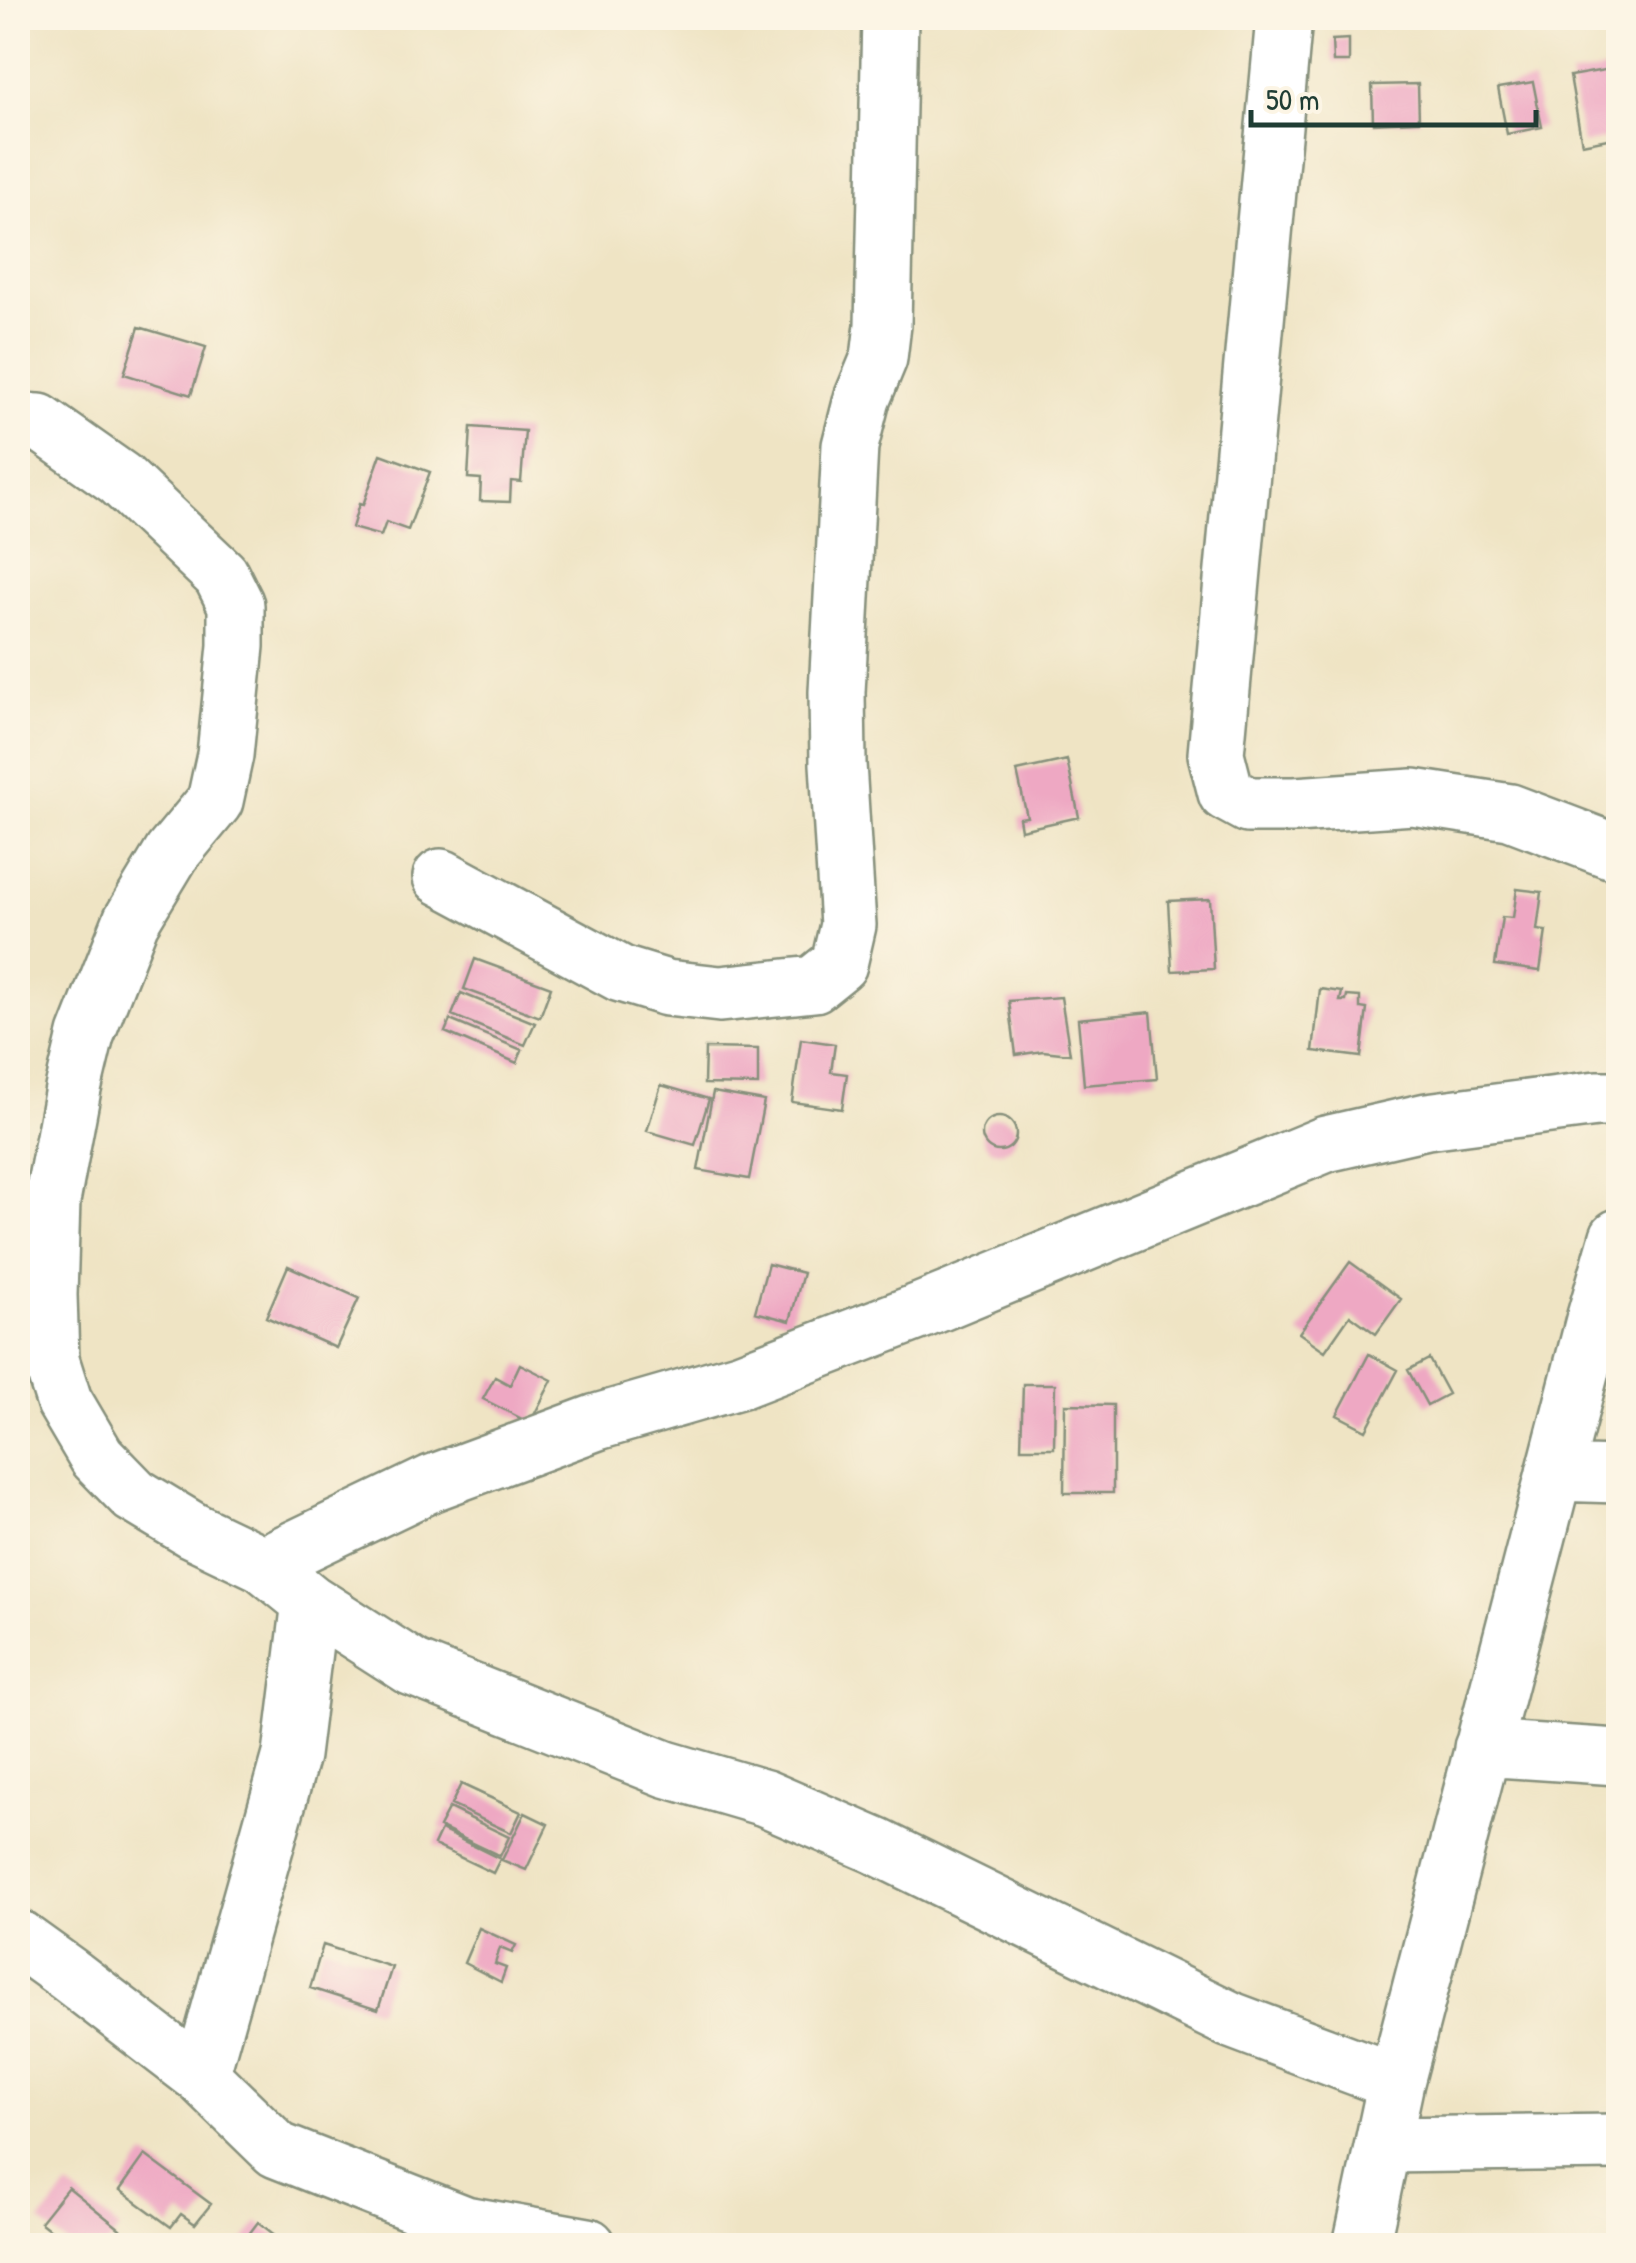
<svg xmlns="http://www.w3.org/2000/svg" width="1636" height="2263" font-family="'Patrick Hand',sans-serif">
<rect width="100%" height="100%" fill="#fcf5e5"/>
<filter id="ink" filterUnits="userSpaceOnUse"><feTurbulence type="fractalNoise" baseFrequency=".01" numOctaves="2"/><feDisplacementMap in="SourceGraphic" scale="20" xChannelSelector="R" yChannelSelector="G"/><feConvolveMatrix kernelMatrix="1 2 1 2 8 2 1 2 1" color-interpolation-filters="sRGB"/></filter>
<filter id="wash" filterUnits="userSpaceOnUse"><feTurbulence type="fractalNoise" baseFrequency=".0048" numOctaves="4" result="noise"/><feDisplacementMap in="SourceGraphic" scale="40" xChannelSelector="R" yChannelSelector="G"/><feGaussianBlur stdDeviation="2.25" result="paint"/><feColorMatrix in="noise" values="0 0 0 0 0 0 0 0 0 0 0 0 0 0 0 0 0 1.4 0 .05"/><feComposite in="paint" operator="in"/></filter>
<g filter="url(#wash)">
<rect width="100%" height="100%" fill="#efe4c4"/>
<g id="blocks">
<path fill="#eea8c3" d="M 1349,39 L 1349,62 L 1333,62 L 1332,40 Z
M 1616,68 L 1618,137 L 1582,144 L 1570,76 Z
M 1533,82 L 1542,127 L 1507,134 L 1498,88 Z
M 1418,84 L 1419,121 L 1373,123 L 1372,85 Z
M 139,327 L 206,347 L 191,395 L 124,374 Z
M 471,427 L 525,431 L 521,482 L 511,481 L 510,502 L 480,501 L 481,479 L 468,478 Z
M 381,454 L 430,472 L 408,530 L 386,522 L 381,536 L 352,528 L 359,504 L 363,505 Z
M 1067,760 L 1079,817 L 1021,830 L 1019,818 L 1027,817 L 1017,771 Z
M 1517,889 L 1542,892 L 1537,930 L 1546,931 L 1540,971 L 1495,965 L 1502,917 L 1513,918 Z
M 1210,899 L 1214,969 L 1172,971 L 1168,901 Z
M 475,959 L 551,987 L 540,1017 L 464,989 Z
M 1320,989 L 1342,992 L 1340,1001 L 1346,1001 L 1347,996 L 1360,997 L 1360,1008 L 1367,1009 L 1361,1057 L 1313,1051 Z
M 461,993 L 535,1023 L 525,1045 L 452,1015 Z
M 1061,997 L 1070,1054 L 1043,1051 L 1016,1055 L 1009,1001 Z
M 1151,1012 L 1157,1079 L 1084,1085 L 1078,1019 Z
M 450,1020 L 522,1050 L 517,1063 L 445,1032 Z
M 801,1039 L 835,1044 L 831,1072 L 847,1074 L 842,1109 L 792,1102 Z
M 705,1048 L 758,1049 L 758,1085 L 704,1084 Z
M 661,1085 L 709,1099 L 695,1145 L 647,1131 Z
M 713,1092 L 764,1101 L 749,1179 L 698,1170 Z
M982 1134a17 17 0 1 1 34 0a17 17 0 1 1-34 0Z
M 1350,1262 L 1401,1299 L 1376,1334 L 1350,1315 L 1325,1351 L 1299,1333 Z
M 768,1264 L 803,1273 L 790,1321 L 755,1312 Z
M 288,1266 L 359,1298 L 336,1348 L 266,1317 Z
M 1369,1354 L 1398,1370 L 1366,1430 L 1337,1415 Z
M 1429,1359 L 1448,1394 L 1427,1405 L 1408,1370 Z
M 520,1364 L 552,1380 L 530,1423 L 483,1399 L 495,1377 L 510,1385 Z
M 1023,1384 L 1055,1384 L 1054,1448 L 1021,1448 Z
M 1065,1404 L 1113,1405 L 1113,1493 L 1064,1493 Z
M 461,1784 L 521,1812 L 511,1833 L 451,1805 Z
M 449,1808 L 509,1837 L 500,1856 L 439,1827 Z
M 525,1813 L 548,1824 L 526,1870 L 502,1860 Z
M 441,1830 L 500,1859 L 493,1873 L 434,1845 Z
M 479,1928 L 516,1945 L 512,1953 L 500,1948 L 495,1964 L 506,1968 L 501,1982 L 464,1963 Z
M 323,1945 L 392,1967 L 378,2010 L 310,1988 Z
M 145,2155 L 211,2204 L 195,2224 L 181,2214 L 171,2227 L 120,2190 Z
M 68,2187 L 120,2229 L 106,2246 L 70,2246 L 40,2222 Z
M 258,2222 L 289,2246 L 240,2246 Z"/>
</g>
</g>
<g filter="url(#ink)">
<use href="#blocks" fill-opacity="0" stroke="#87907c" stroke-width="2.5"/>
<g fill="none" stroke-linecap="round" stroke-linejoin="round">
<g stroke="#87907c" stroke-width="60">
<path id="minor" d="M 1284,18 L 1216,754 L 1226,793 L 1248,805 L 1295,805 L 1413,797 L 1510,812 L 1618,853
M 18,421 L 39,422 L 120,479 L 221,575 L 236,605 L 236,646 L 225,755 L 215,801 L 172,853 L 131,921 L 86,1035 L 73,1089 L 52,1201 L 49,1295 L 51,1360 L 64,1401 L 97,1457 L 134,1495 L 192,1530 L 263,1564 L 310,1602 L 413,1668 L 666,1769 L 765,1798 L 876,1846 L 1231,2020 L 1396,2082
M 441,877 L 621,974 L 667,988 L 720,994 L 814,984 L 839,964 L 848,925 L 838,764 L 837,692 L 850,446 L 862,399 L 879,358 L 883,325 L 890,18
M 1554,1473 L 1618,1475
M 263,1564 L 432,1483 L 597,1422 L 742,1380 L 923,1310 L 1326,1144 L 1427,1121 L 1597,1099 L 1618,1099
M 1482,1748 L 1618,1757
M 18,1938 L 68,1974 L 201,2076 L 277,2150 L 465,2224 L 588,2246
M 201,2076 L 291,1755 L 310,1602
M 1383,2145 L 1618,2142
M 1361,2246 L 1396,2082 L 1594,1320 L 1618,1237"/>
</g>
<use href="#minor" stroke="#fff" stroke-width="55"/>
</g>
</g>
<rect width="1636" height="2263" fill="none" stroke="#fcf5e5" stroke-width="60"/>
<path d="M1251 110v15h285v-15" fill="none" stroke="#1f3d34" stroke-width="5"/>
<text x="1266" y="110" font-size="30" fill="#1f3d34" stroke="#fcf5e5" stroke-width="8" paint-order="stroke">50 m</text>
</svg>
